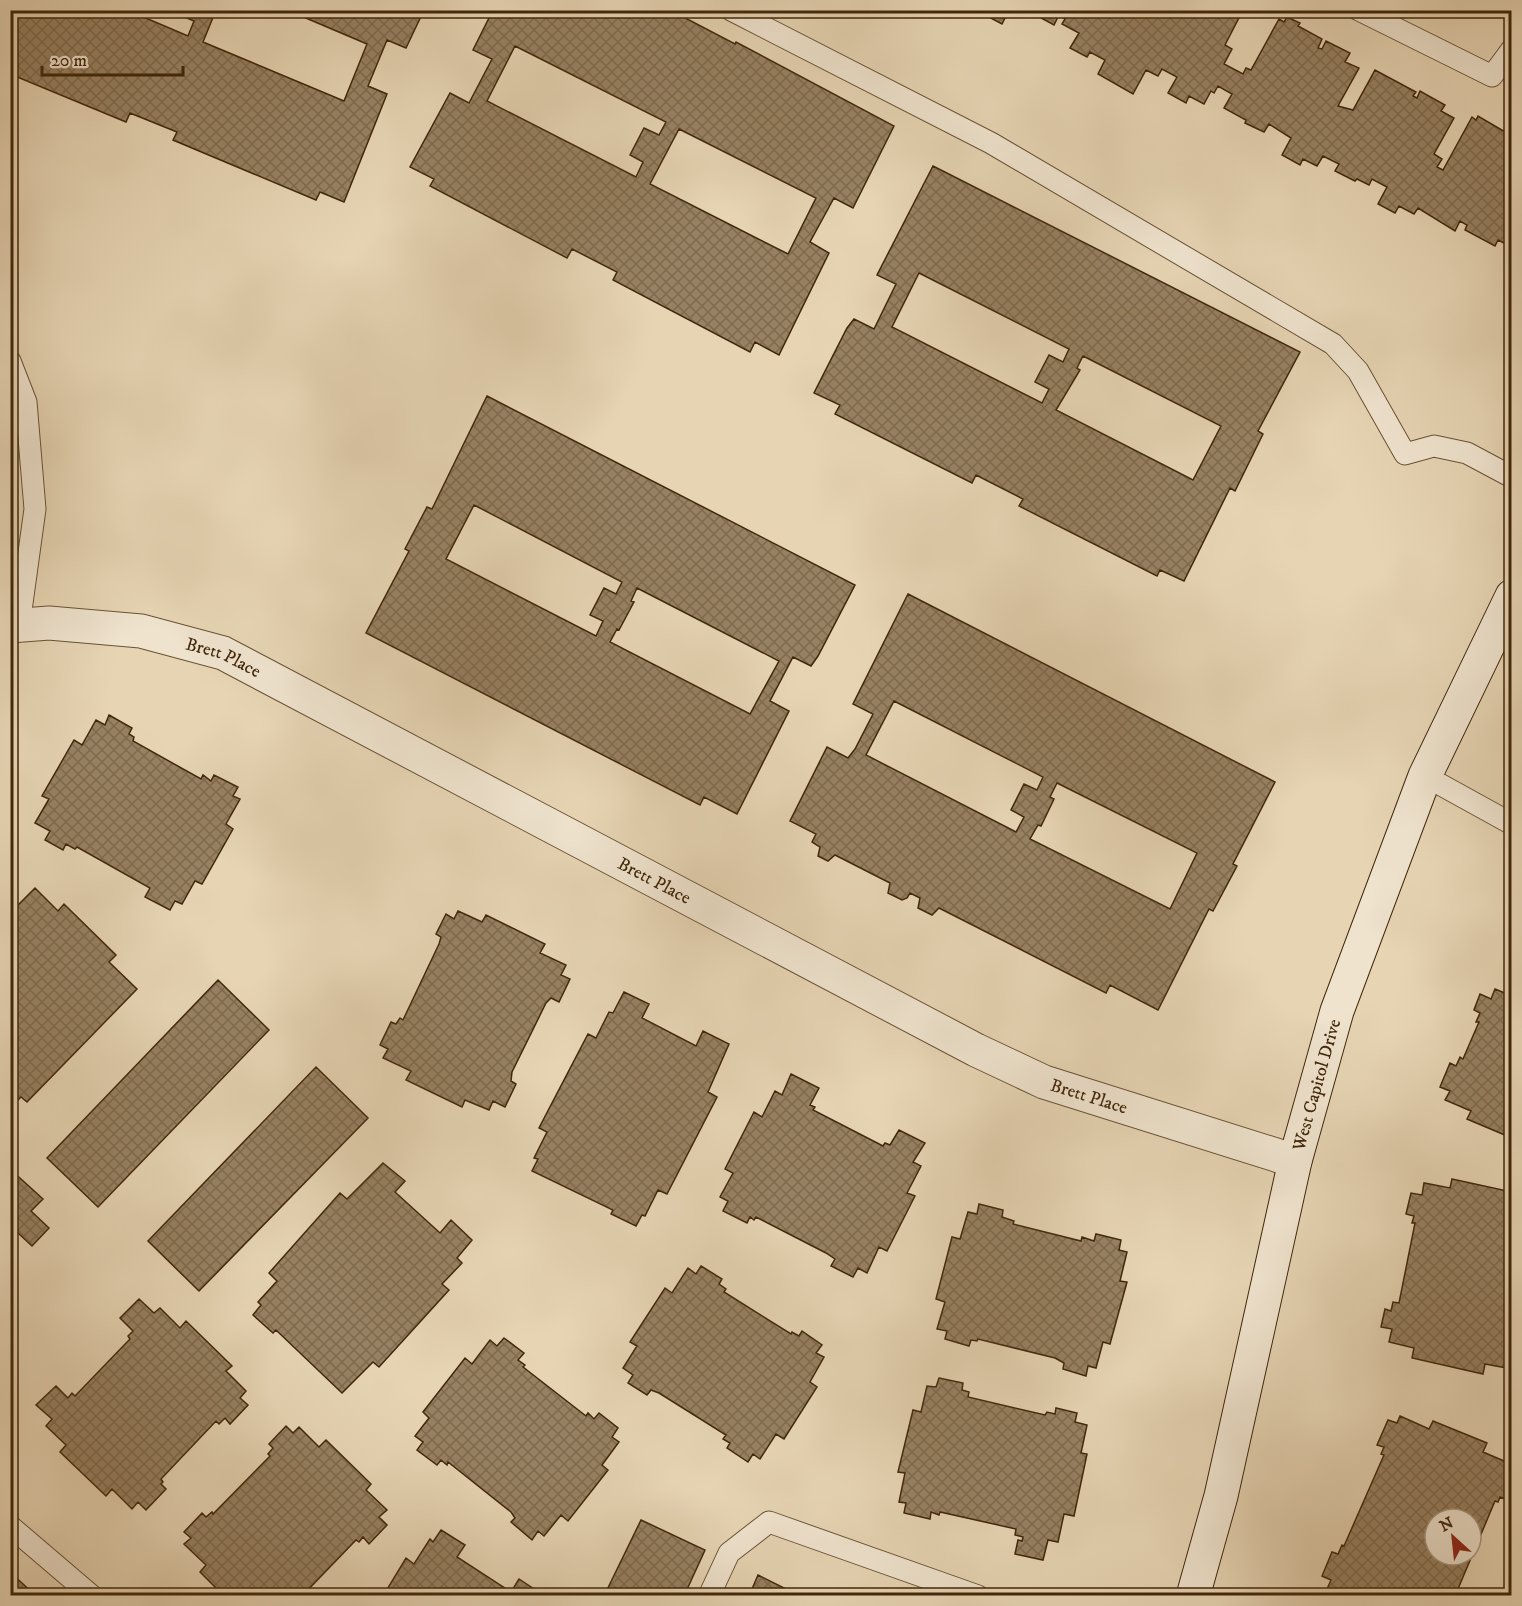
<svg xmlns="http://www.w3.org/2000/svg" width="1522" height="1606" font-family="'IM FELL DW Pica',serif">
<defs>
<pattern id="building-cross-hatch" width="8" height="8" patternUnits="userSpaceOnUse" patternTransform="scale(1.5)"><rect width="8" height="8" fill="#978162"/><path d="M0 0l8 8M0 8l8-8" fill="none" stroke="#7d6a4f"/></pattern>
</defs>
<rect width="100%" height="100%" fill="#e6d4b3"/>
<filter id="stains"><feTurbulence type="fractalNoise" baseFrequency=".00333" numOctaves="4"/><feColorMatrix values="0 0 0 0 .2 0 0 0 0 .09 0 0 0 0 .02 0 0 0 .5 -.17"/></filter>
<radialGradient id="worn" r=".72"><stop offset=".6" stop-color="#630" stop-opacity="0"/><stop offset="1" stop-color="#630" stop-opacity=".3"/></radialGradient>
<path fill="url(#building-cross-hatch)" stroke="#41270a" stroke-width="1.5" fill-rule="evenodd" d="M 10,10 L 127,10 L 188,36 L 194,21 L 180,15 L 182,10 L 216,10 L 203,42 L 344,101 L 367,44 L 287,10 L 424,10 L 406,48 L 387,40 L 368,86 L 387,94 L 344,202 L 320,192 L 316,200 L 173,140 L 177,132 L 130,113 L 126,122 L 10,74 Z
M 493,10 L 670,10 L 735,44 L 736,42 L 894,126 L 853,208 L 834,198 L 810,242 L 829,253 L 779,355 L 755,342 L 750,352 L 613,280 L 617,272 L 572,249 L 567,258 L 430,186 L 434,179 L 410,167 L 450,93 L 469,103 L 492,59 L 473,50 ZM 515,46 L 666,122 L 659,135 L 644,128 L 630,155 L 643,162 L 636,177 L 487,101 ZM 679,129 L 816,198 L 788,254 L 650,184 Z
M 985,10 L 1009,10 L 1002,24 L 983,14 Z
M 1035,10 L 1243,10 L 1225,45 L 1232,49 L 1224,64 L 1243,74 L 1246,68 L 1251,70 L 1279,19 L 1284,22 L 1287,17 L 1300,23 L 1298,26 L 1322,39 L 1318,48 L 1322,49 L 1326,41 L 1350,53 L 1345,62 L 1359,68 L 1338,106 L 1353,110 L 1375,70 L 1416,92 L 1413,96 L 1417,98 L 1420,91 L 1445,105 L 1441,111 L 1454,118 L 1434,154 L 1442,159 L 1437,167 L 1443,170 L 1472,117 L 1476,120 L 1478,116 L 1512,136 L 1512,247 L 1498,240 L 1495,246 L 1465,230 L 1467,225 L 1460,221 L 1455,231 L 1418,208 L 1414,214 L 1399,206 L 1395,213 L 1378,204 L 1387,187 L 1372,179 L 1369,185 L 1357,179 L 1355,181 L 1335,171 L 1339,164 L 1323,156 L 1317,166 L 1303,159 L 1300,165 L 1282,155 L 1291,138 L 1269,124 L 1264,132 L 1245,123 L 1246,120 L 1224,108 L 1232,94 L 1218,86 L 1214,93 L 1211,91 L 1204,104 L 1189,96 L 1186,103 L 1168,93 L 1177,77 L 1162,69 L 1158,76 L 1146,70 L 1133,94 L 1098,74 L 1105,60 L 1090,52 L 1087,57 L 1070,48 L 1079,33 L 1062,24 L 1065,19 L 1059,15 L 1054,25 L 1034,14 Z
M 933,166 L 1300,352 L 1258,431 L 1263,434 L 1235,491 L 1230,488 L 1184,581 L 1160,570 L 1157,576 L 1019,506 L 1023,499 L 976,475 L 972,483 L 835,414 L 840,405 L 814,393 L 847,328 L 854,319 L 874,329 L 896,284 L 877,275 ZM 919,273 L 1069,349 L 1063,362 L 1049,355 L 1035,382 L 1049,389 L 1042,403 L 892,327 ZM 1083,356 L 1221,426 L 1193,480 L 1056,410 L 1080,370 L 1077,368 Z
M 487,396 L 855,585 L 818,656 L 811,666 L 793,657 L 770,701 L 789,711 L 737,814 L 704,797 L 700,805 L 366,633 L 409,551 L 405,549 L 427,507 L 432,509 ZM 474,505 L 622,582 L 616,594 L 604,588 L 590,615 L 603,621 L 596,636 L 446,559 ZM 637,588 L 779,661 L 750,714 L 610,642 L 617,629 L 619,630 L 634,602 L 631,601 Z
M 908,594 L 1275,782 L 1233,864 L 1237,866 L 1213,911 L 1209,909 L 1158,1010 L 1110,985 L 1106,993 L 939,908 L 932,915 L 918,908 L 920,898 L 910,893 L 907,898 L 902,900 L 888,893 L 890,883 L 835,855 L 828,861 L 818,856 L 820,847 L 812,842 L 816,834 L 790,821 L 827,747 L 848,758 L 855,749 L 873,714 L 853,704 ZM 894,701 L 1043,777 L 1037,790 L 1024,784 L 1011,810 L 1024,817 L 1016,832 L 866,755 ZM 1057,783 L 1197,853 L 1170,909 L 1030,839 L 1038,825 L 1041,826 L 1054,799 L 1050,797 Z
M 109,715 L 132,728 L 129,734 L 134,737 L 133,741 L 201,779 L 203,775 L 211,781 L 214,775 L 238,787 L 233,796 L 240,799 L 226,824 L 233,829 L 202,884 L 195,881 L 182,904 L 175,901 L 170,910 L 145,897 L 150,888 L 77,847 L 75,849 L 66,844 L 63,850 L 45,840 L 50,831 L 35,823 L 49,799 L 42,796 L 74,740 L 82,745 L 96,720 L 105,725 Z
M 35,888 L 58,911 L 64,904 L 116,955 L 109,962 L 137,989 L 27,1102 L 21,1097 L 17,1101 L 14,1098 L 10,1102 L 10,913 Z
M 458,911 L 482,922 L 486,915 L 545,944 L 540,953 L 566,965 L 561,975 L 570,979 L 559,1002 L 551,998 L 546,1003 L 512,1072 L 511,1081 L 516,1084 L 505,1107 L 493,1101 L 489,1110 L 465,1100 L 462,1107 L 406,1080 L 411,1071 L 383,1058 L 388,1049 L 380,1045 L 391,1022 L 396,1024 L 400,1018 L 403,1020 L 439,944 L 441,937 L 436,934 L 446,914 L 454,919 Z
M 218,980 L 269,1030 L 98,1207 L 47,1158 Z
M 1495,989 L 1512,996 L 1512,1138 L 1467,1119 L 1471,1111 L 1445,1100 L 1450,1091 L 1440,1087 L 1450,1063 L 1456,1066 L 1460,1057 L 1463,1059 L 1479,1022 L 1476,1022 L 1480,1013 L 1474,1010 L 1480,994 L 1491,999 Z
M 624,992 L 649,1004 L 642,1018 L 696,1046 L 703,1031 L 729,1044 L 708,1092 L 717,1097 L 667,1194 L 658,1190 L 645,1216 L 642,1215 L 636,1226 L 611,1214 L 613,1210 L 532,1171 L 538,1159 L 534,1158 L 547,1132 L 539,1128 L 588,1034 L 596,1038 L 609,1012 L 613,1013 Z
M 316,1067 L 368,1118 L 199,1291 L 148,1241 Z
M 791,1074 L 819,1088 L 810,1105 L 815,1107 L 813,1110 L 883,1146 L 885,1143 L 890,1145 L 899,1130 L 925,1143 L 913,1162 L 921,1166 L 907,1193 L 915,1196 L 887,1251 L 879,1247 L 867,1273 L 858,1268 L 853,1277 L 831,1266 L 835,1259 L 826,1253 L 756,1217 L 754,1220 L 750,1217 L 747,1223 L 723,1211 L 728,1201 L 720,1197 L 733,1173 L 725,1169 L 754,1112 L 762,1117 L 775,1091 L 782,1095 Z
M 383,1163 L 405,1181 L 395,1192 L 440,1233 L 451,1220 L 472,1240 L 457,1258 L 462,1263 L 442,1284 L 449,1290 L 379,1367 L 373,1362 L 342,1393 L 276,1330 L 273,1333 L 253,1315 L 261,1305 L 258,1302 L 277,1281 L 269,1273 L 340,1193 L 347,1199 Z
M 10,1169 L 43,1199 L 31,1211 L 49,1228 L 32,1246 L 18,1233 L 10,1240 Z
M 1452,1179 L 1512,1192 L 1512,1356 L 1509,1356 L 1506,1368 L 1485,1364 L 1483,1374 L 1412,1358 L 1414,1348 L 1389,1342 L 1392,1329 L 1381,1327 L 1385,1309 L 1391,1311 L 1393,1302 L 1399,1303 L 1415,1223 L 1412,1223 L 1414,1216 L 1406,1214 L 1411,1193 L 1422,1195 L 1424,1183 L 1450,1188 Z
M 979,1204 L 1003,1210 L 1002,1217 L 1014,1221 L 1013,1224 L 1081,1241 L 1082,1237 L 1094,1241 L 1096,1234 L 1121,1240 L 1119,1250 L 1127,1252 L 1120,1281 L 1127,1282 L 1110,1344 L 1103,1342 L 1096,1368 L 1088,1366 L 1086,1376 L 1063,1369 L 1064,1363 L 1055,1358 L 978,1339 L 977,1341 L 971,1340 L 969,1346 L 945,1339 L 947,1331 L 937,1329 L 945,1302 L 936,1299 L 952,1237 L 960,1239 L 968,1212 L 977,1214 Z
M 701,1266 L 722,1279 L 719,1284 L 726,1289 L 724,1292 L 791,1334 L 792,1332 L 799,1336 L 802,1331 L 822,1345 L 816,1353 L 824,1357 L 810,1382 L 817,1387 L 784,1439 L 776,1434 L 760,1459 L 753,1454 L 748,1462 L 727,1448 L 730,1443 L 723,1439 L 726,1435 L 659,1393 L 651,1390 L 647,1395 L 628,1383 L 633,1375 L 623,1368 L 637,1346 L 630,1342 L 665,1288 L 672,1293 L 688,1268 L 696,1274 Z
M 139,1299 L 154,1313 L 160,1308 L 180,1328 L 186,1321 L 232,1366 L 226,1371 L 246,1391 L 240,1398 L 248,1405 L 230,1424 L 225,1418 L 219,1424 L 216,1421 L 161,1479 L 163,1482 L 161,1484 L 166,1489 L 146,1510 L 138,1502 L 132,1509 L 112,1489 L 106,1496 L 60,1452 L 66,1445 L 46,1426 L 52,1419 L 36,1405 L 56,1386 L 68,1398 L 72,1393 L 75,1396 L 130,1339 L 128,1336 L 133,1331 L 120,1318 Z
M 504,1338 L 524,1353 L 518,1360 L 525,1365 L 523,1367 L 586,1416 L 588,1413 L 594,1419 L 599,1413 L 618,1428 L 612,1437 L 619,1442 L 602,1465 L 608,1470 L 568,1521 L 561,1515 L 544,1536 L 538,1531 L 532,1540 L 511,1522 L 515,1518 L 511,1512 L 448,1462 L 447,1465 L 441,1460 L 437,1465 L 417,1450 L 423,1442 L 415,1436 L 429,1418 L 423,1412 L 465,1358 L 472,1364 L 490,1340 L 497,1346 Z
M 939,1378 L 963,1383 L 962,1390 L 969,1392 L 968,1397 L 1045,1415 L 1047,1412 L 1055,1414 L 1056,1408 L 1077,1413 L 1075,1422 L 1087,1425 L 1081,1453 L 1087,1454 L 1074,1516 L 1064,1514 L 1058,1542 L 1048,1540 L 1043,1560 L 1015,1554 L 1018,1540 L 1022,1541 L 1023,1537 L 1015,1535 L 1016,1529 L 940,1512 L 939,1515 L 931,1512 L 930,1519 L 904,1513 L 906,1503 L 899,1502 L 905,1473 L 898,1472 L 913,1410 L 921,1412 L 927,1386 L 936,1387 Z
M 1400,1416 L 1429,1429 L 1433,1421 L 1487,1443 L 1483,1452 L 1511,1464 L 1508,1471 L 1512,1473 L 1512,1488 L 1507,1500 L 1500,1497 L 1498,1502 L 1495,1501 L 1455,1596 L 1343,1596 L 1327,1589 L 1331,1580 L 1322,1576 L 1332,1552 L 1338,1554 L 1342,1545 L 1344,1546 L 1384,1455 L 1381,1454 L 1384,1447 L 1377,1445 L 1388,1420 L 1397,1423 ZM 1435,1519 L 1471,1519 L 1471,1555 L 1435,1555 Z
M 286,1426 L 293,1433 L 299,1427 L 319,1447 L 326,1440 L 371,1484 L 366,1490 L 387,1510 L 379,1517 L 387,1525 L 369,1544 L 363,1537 L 359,1542 L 356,1540 L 302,1596 L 224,1596 L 200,1572 L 206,1565 L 184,1544 L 191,1538 L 184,1532 L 202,1513 L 206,1517 L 212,1512 L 213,1514 L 270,1456 L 268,1454 L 273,1448 L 269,1444 Z
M 641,1520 L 705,1550 L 684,1596 L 604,1596 Z
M 441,1530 L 465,1545 L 457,1557 L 511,1592 L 519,1579 L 540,1593 L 538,1596 L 383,1596 L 406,1558 L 414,1564 L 430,1539 L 433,1542 Z
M 10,1572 L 36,1596 L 10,1596 Z
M 758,1575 L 800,1596 L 749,1596 Z"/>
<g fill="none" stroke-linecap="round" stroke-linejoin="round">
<g stroke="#6a5234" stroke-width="23">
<path id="lane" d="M 731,10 L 991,143 L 1333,344 L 1358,371 L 1405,454 L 1434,446 L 1467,453 L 1512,477
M 1359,10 L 1492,76 L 1512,49
M 10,361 L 26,402 L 35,509 L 19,625
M 1425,776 L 1512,824
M 10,1526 L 92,1596
M 709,1596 L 729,1553 L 769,1522 L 978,1596"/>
</g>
<g stroke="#6a5234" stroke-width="35">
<g id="street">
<path id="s1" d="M 10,626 L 49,623 L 141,631 L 223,653 L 976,1050 L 1044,1082 L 1295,1161"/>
</g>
</g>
<g stroke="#41270a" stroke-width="35">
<g id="secondary">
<path id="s2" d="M 1193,1596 L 1221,1496 L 1295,1161 L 1337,1011 L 1425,776 L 1512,596"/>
</g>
</g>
<use href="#lane" stroke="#efe3ce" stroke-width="21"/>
<use href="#street" stroke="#efe3ce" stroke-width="33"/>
<use href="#secondary" stroke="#efe3ce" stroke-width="33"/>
</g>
<g text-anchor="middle" stroke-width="5" stroke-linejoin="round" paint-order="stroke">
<g font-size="18" fill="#41270a" stroke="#efe3ce">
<text dy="6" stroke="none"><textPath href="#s1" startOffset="218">Brett Place</textPath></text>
<text dy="6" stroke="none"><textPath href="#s1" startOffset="704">Brett Place</textPath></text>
<text dy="6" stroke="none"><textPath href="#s2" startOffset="526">West Capitol Drive</textPath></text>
<text dy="6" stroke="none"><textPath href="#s1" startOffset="1190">Brett Place</textPath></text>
</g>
</g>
<rect width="1522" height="1606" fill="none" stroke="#e6d4b3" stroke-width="36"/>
<rect x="12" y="12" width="1498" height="1582" fill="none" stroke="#41270a" stroke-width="3"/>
<rect x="18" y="18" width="1486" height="1570" fill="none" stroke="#41270a" stroke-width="1.5"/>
<g transform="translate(1453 1537) rotate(333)"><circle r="28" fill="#efe3ce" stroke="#a99880" stroke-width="1.5"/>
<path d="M0-4.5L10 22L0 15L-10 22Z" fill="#8f2418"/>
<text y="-9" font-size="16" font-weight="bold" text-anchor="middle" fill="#41270a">N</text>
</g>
<path d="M42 66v9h141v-9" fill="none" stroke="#41270a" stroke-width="3"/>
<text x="51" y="66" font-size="18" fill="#41270a" stroke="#efe3ce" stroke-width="4.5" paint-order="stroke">20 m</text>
<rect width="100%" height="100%" filter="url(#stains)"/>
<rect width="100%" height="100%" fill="url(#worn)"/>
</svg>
